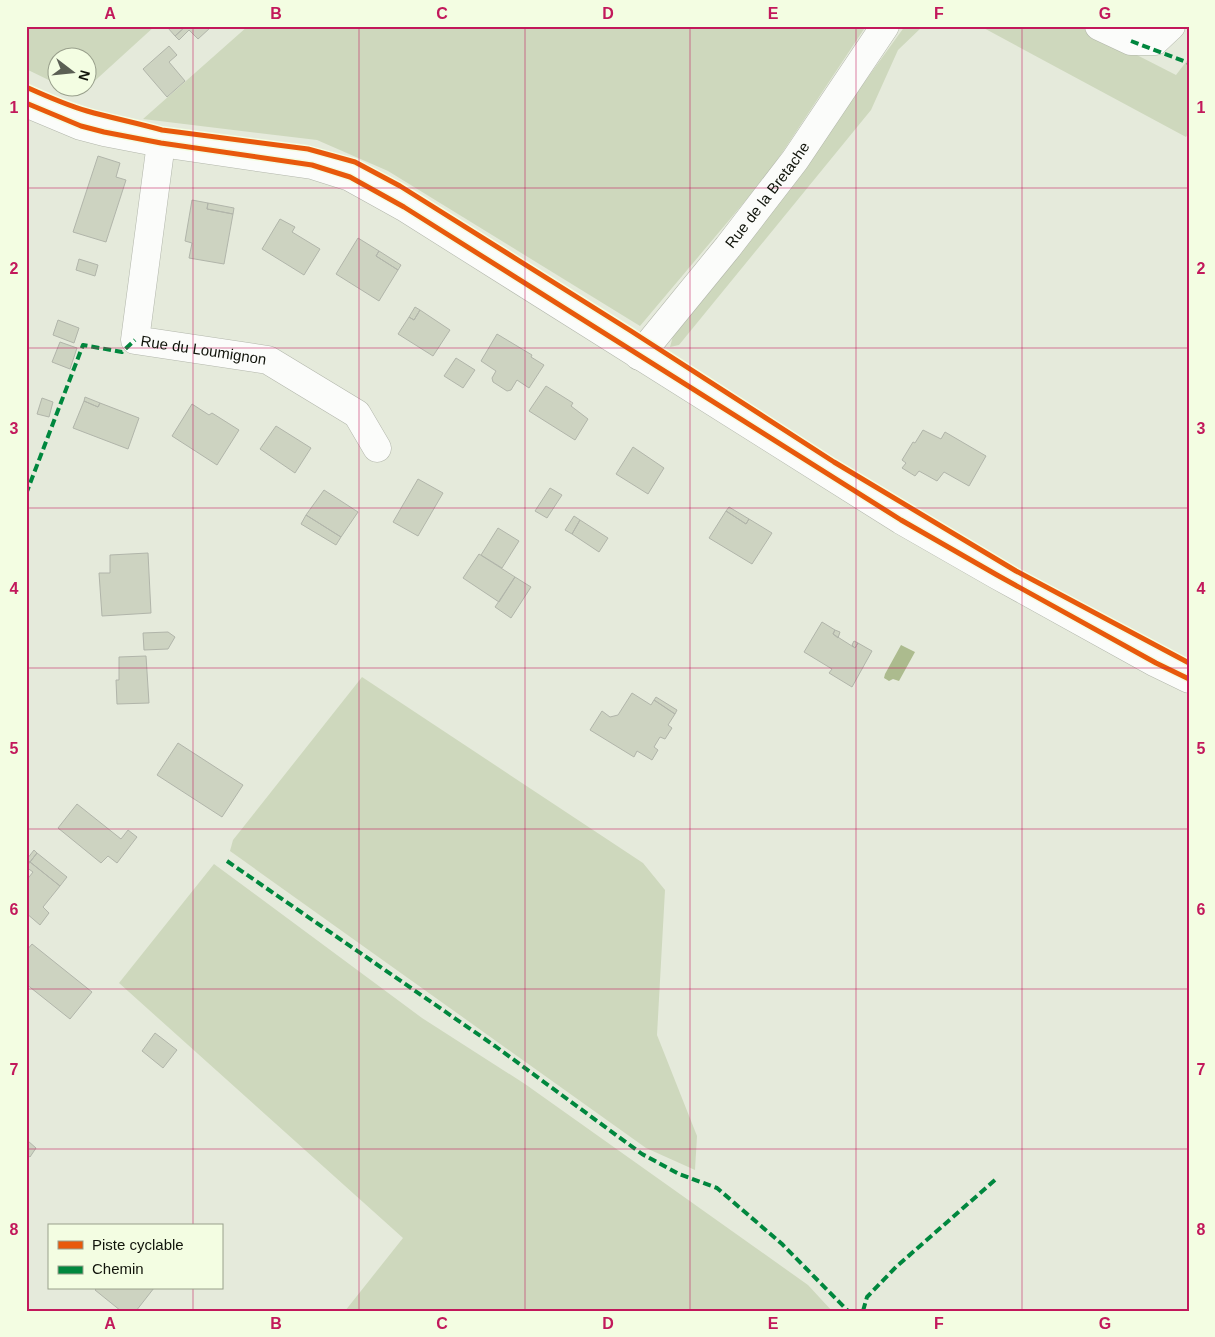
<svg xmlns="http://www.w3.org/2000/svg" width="1215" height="1337" font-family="Helvetica,sans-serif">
<rect width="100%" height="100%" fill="#e5eadb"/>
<path fill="#ced8bd" d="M 26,26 L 155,26 L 88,87 L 88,58 L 58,58 L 57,84 L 26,69 Z
M 248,26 L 866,26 L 768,174 L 640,326 L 388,171 L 317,140 L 143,119 Z
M 905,26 L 923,26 L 898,50 L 871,110 L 679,345 L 670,347 L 676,325 L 842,113 Z
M 980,26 L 1080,26 L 1176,75 L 1189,58 L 1189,132 L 1186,137 Z
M 362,677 L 643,863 L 665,890 L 657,1035 L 697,1136 L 695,1170 L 646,1148 L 230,851 L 233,840 Z
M 214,864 L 422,1018 L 525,1084 L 808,1285 L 832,1311 L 345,1311 L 403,1238 L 119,983 Z"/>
<path fill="#acbb8e" d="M 901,645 L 915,652 L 899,681 L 893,679 L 889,681 L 884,678 L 885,674 Z"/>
<path fill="#cdd3c1" stroke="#b1b5aa" d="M 170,26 L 186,26 L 175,36 L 168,28 Z
M 186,26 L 209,26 L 210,28 L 198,39 L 189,30 L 179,40 L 175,36 Z
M 169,46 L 177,55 L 169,62 L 185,81 L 167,97 L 143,69 Z
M 98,156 L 120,163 L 116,177 L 126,180 L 106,242 L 73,232 Z
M 192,200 L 208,203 L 207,209 L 233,214 L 224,264 L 189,258 L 192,243 L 185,241 Z
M 208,203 L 234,208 L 233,214 L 207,209 Z
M 280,219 L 295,227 L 292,232 L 320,249 L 304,275 L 262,249 Z
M 358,238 L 379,251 L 376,256 L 398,270 L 379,301 L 336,274 Z
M 379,251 L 401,265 L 398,270 L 376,256 Z
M 79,259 L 98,265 L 95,276 L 76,270 Z
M 415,307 L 420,310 L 414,320 L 409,317 Z
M 420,310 L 450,330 L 433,356 L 398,334 L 409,317 L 414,320 Z
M 58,320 L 79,328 L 74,343 L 53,335 Z
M 497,334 L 532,355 L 531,357 L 544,365 L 529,388 L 517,380 L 511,390 L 507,391 L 493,382 L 492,378 L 496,371 L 481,361 Z
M 60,342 L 77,348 L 70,369 L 52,362 Z
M 456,358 L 475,370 L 463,388 L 444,376 Z
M 546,386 L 573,403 L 571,406 L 588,419 L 575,440 L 529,411 Z
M 85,397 L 100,403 L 98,407 L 84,401 Z
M 42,398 L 53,402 L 49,417 L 37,414 Z
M 84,401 L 98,407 L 100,403 L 139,418 L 128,449 L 73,428 Z
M 192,404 L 209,415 L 212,413 L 239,430 L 217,465 L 172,436 Z
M 276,426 L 311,448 L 295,473 L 260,449 Z
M 923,430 L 941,439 L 945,432 L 986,456 L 969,486 L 944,472 L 937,481 L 919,471 L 915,476 L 902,468 L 906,463 L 902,460 L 913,442 L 915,443 Z
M 633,447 L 664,468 L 648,494 L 616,474 Z
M 418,479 L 443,493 L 418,536 L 393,522 Z
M 550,488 L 562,495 L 547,518 L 535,511 Z
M 324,490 L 358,512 L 341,537 L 306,515 Z
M 729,507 L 749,519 L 746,524 L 726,511 Z
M 726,511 L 746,524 L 749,519 L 772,533 L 752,564 L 709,538 Z
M 306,515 L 341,537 L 336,545 L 301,524 Z
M 574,516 L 580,520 L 572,534 L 565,530 Z
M 580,520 L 608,538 L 599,552 L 572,534 Z
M 498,528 L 519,541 L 502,568 L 481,555 Z
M 148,553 L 151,613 L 102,616 L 99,573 L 110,573 L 110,555 Z
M 479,554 L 515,577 L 499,602 L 463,578 Z
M 515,577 L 531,587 L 511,618 L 495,607 Z
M 822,622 L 835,630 L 833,634 L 855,648 L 858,643 L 872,651 L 852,687 L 829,673 L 832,669 L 804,652 Z
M 835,630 L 840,632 L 838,638 L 833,634 Z
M 168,632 L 175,637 L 168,649 L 144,650 L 143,633 Z
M 854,641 L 858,643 L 855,648 L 852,645 Z
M 146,656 L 149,703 L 117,704 L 116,680 L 119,680 L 119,657 Z
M 632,693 L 651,705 L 654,700 L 675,714 L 668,725 L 672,728 L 665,739 L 660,737 L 654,747 L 658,750 L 652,760 L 637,751 L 634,757 L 590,730 L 602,711 L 610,717 L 618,715 Z
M 656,697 L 677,710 L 675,714 L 654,700 Z
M 178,743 L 243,785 L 222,817 L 157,775 Z
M 77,804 L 121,839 L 128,830 L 137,837 L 117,863 L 108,856 L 101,863 L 58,828 Z
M 34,850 L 37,853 L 30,862 L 27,859 Z
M 37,853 L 67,877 L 60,886 L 30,862 Z
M 30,862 L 60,886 L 43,907 L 49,913 L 40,925 L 26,913 L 26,881 L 33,872 L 26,867 Z
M 32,944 L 92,992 L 70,1019 L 26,984 L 26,951 Z
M 155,1033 L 177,1050 L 163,1068 L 142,1051 Z
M 28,1141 L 36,1148 L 30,1157 L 26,1154 L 26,1144 Z
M 97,1288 L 154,1288 L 136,1311 L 121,1311 L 95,1290 Z"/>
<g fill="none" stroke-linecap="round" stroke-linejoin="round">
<g stroke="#b2b6ab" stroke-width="29">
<g id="minor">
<path d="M 1099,26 L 1131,41 L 1155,41 L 1171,26"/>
<path d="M 26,103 L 81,126 L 104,132 L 161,143 L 312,165 L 350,177 L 404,207 L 901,520 L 997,575 L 1156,663 L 1189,679"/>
<path id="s1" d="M 161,143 L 135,340 L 268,360 L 357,414 L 377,448"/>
<path id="s2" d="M 639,356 L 728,247 L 795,160 L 885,26"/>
</g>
</g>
<use href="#minor" stroke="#fbfcfa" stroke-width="28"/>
<path stroke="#00873e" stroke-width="4" stroke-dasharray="8 4" stroke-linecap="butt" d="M 884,26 L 885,27
M 1131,41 L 1189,63
M 26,494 L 83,345 L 122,352 L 135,340
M 227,861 L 495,1046 L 642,1154 L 679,1174 L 717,1188 L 782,1244 L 848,1311
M 863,1311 L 867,1297 L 896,1267 L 995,1180"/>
<g stroke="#f3fde2" stroke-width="8">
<path id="cycleway" d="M 26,87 C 46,96 66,105 87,111 C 112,118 137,123 162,130 L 308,149 L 355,162 L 400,186 L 631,331 L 834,462 L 1016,571 L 1189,663
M 26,103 L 81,126 L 104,132 L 161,143 L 312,165 L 350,177 L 404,207 L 901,520 L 997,575 L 1156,663 L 1189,679"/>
</g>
<use href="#cycleway" stroke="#e8590c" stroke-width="5"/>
</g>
<path fill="none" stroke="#c2185b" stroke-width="1" stroke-opacity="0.55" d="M 193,26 L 193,1226M 359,26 L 359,1311M 525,26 L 525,1311M 690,26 L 690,1311M 856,26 L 856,1311M 1022,26 L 1022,1311M 26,188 L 1189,188M 26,348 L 1189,348M 26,508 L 1189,508M 26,668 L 1189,668M 26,829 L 1189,829M 26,989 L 1189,989M 26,1149 L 1189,1149M 193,1288 L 193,1311"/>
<g text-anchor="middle" stroke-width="4.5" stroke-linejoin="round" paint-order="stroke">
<g font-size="15" fill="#11140b" stroke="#f3fde2">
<text dy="5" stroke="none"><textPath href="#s2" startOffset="206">Rue de la Bretache</textPath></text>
<text dy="5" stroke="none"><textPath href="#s1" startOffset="268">Rue du Loumignon</textPath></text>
</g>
</g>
<rect width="1215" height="1337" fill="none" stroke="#f3fde2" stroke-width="55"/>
<rect x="48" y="1224" width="175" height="65" fill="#f3fde2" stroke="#99a08c"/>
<rect x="58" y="1241" width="25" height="8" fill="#e8590c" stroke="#99a08c"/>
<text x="92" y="1250" font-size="15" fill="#11140b">Piste cyclable</text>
<rect x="58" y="1266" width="25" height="8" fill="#00873e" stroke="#99a08c"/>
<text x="92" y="1274" font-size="15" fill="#11140b">Chemin</text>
<g transform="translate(72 72) rotate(106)"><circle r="24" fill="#f3fde2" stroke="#99a08c"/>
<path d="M0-4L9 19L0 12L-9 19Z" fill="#5b5f54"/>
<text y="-8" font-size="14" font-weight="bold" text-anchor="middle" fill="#11140b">N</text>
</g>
<rect x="28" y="28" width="1160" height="1282" fill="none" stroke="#c2185b" stroke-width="2"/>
<g font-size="16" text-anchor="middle" font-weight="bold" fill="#c2185b">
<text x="110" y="19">A</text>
<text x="276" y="19">B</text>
<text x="442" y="19">C</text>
<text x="608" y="19">D</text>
<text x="773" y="19">E</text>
<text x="939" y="19">F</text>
<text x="1105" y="19">G</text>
<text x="14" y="113">1</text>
<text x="1201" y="113">1</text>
<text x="14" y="274">2</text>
<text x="1201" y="274">2</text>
<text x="14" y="434">3</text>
<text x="1201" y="434">3</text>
<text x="14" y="594">4</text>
<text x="1201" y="594">4</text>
<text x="14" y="754">5</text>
<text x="1201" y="754">5</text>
<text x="14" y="915">6</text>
<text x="1201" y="915">6</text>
<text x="14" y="1075">7</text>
<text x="1201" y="1075">7</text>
<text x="14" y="1235">8</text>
<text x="1201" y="1235">8</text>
<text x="110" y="1329">A</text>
<text x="276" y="1329">B</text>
<text x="442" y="1329">C</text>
<text x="608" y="1329">D</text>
<text x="773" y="1329">E</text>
<text x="939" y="1329">F</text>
<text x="1105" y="1329">G</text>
</g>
</svg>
